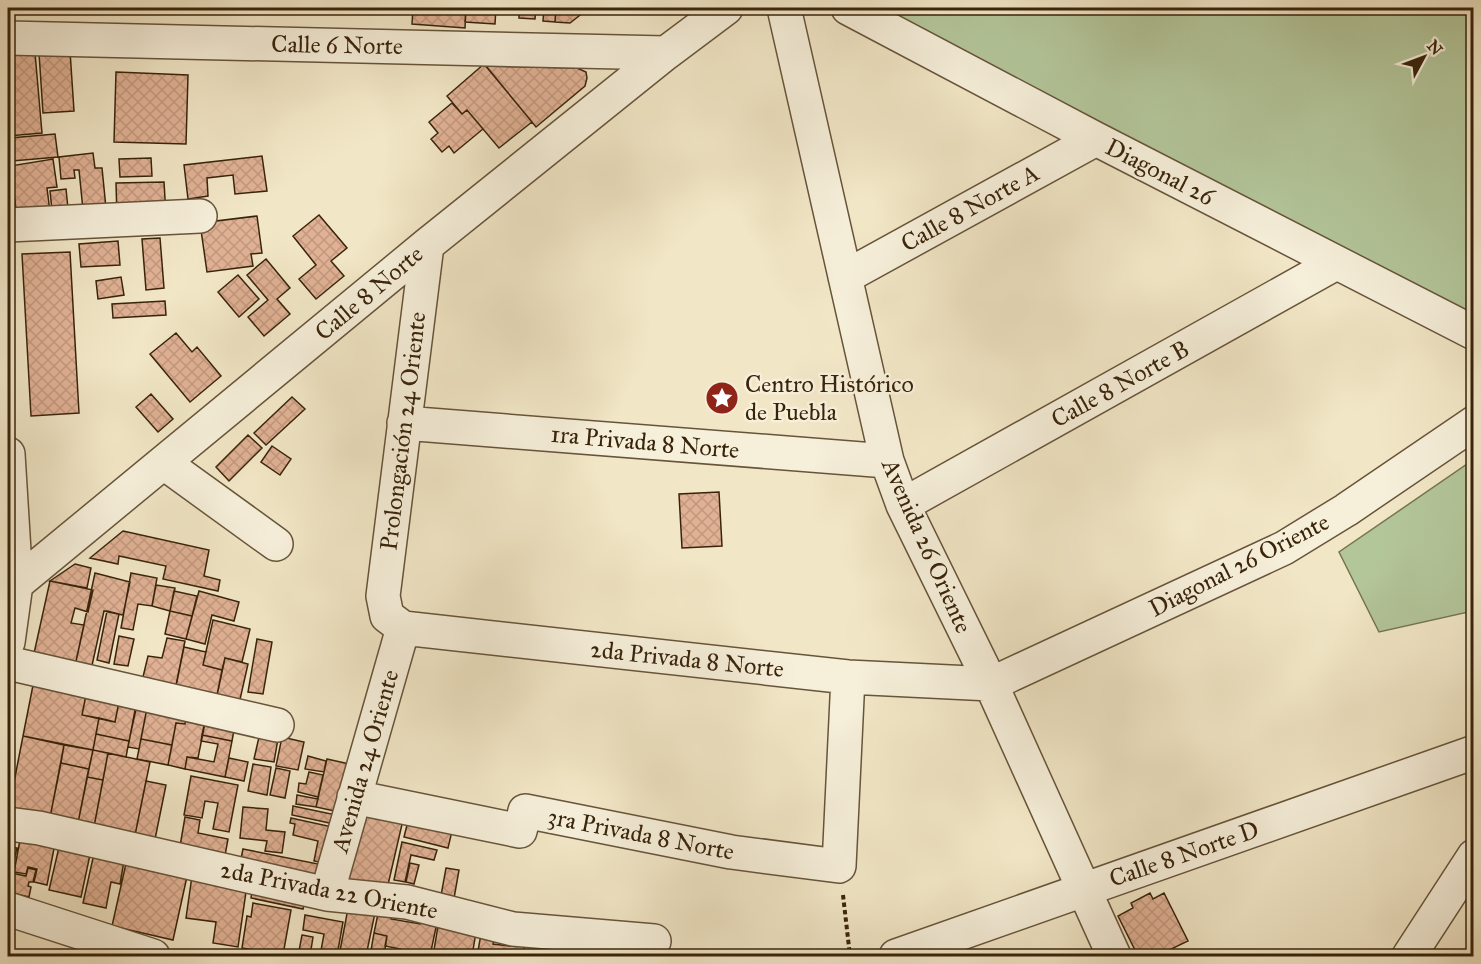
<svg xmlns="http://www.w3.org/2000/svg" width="1481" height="964" font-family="'IM FELL Great Primer',serif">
<defs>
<pattern id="building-cross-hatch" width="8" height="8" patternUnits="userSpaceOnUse" patternTransform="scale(1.5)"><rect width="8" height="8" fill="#e0b194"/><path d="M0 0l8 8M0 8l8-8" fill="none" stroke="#c1987e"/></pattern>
</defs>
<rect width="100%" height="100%" fill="#f1e6c6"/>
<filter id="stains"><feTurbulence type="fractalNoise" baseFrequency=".00333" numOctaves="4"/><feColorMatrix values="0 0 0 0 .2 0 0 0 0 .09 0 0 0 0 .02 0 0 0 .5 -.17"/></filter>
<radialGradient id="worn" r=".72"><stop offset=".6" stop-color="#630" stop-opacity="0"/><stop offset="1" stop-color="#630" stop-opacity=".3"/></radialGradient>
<path fill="#b3c69a" stroke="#767552" stroke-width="1.5" d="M 880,8 L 1473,8 L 1473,322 Z
M 1473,460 L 1473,611 L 1379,632 L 1339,552 Z"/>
<path fill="url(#building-cross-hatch)" stroke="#39240b" stroke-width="1.5" d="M 413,8 L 466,8 L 465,28 L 412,24 Z
M 466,8 L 496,8 L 495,24 L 465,22 Z
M 519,8 L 536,8 L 535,19 L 519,18 Z
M 544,8 L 556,8 L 555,22 L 543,21 Z
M 556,8 L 589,8 L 570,23 L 555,22 Z
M 70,51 L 74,111 L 43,113 L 39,53 Z
M 35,53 L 42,133 L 8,136 L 8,54 Z
M 484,64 L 532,122 L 499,148 L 467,110 L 462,114 L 447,96 Z
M 486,66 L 577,68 L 586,72 L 587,78 L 585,86 L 536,127 Z
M 116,72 L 188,75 L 186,144 L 114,142 Z
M 452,103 L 462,114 L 467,110 L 483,129 L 454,153 L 449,146 L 442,152 L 431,139 L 438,133 L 429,122 Z
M 55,134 L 58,157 L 12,161 L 10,138 Z
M 93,153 L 95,168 L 102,168 L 107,218 L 84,220 L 79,170 L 74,170 L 75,178 L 61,179 L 59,157 Z
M 262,156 L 267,191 L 235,194 L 233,175 L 207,178 L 208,196 L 188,199 L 184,165 Z
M 151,158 L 152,176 L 120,177 L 119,159 Z
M 53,159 L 57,187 L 47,188 L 51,220 L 18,223 L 10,166 Z
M 164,182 L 166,215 L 117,217 L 116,183 Z
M 66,189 L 69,218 L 53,220 L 50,191 Z
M 319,215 L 347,248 L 331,261 L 344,276 L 316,299 L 299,279 L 316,265 L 293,236 Z
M 257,216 L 262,253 L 251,254 L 253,266 L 207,272 L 200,223 Z
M 160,238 L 164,288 L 146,290 L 142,239 Z
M 118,241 L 120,265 L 81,267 L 79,244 Z
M 70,252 L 79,413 L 31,416 L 22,254 Z
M 266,259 L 290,288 L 277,299 L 290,314 L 264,336 L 248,317 L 268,300 L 247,275 Z
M 238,275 L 259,299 L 239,317 L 218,292 Z
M 121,277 L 124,295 L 98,299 L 96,281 Z
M 165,301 L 166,315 L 113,318 L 112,304 Z
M 176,333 L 192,352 L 197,347 L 221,376 L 190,402 L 150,354 Z
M 151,394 L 173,419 L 158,432 L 136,407 Z
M 292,397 L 305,409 L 266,445 L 254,433 Z
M 248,435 L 262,448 L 229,481 L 216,467 Z
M 272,446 L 291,459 L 280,475 L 261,462 Z
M 719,492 L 722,546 L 682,548 L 679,494 Z
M 123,531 L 209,550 L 204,576 L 220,580 L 218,591 L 163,579 L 166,566 L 119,556 L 118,564 L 90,558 Z
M 75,564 L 91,568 L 87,588 L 50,581 Z
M 95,573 L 130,582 L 123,615 L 104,611 L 91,670 L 75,666 Z
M 131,573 L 157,578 L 152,606 L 138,604 L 133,630 L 121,628 Z
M 50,581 L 93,590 L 88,612 L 75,608 L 71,623 L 84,625 L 75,666 L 31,667 Z
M 156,585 L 175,588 L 170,611 L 152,606 Z
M 174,591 L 197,596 L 192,616 L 170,611 Z
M 199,591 L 239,602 L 234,621 L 212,615 L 205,644 L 186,639 Z
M 107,611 L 119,614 L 109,663 L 97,660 Z
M 170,611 L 192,616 L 186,639 L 165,634 Z
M 213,620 L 250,629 L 242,662 L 225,658 L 222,670 L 203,665 Z
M 119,636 L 134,639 L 128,666 L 114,664 Z
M 167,638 L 185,641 L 176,685 L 143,677 L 148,656 L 162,658 Z
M 257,639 L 272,642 L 263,694 L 248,692 Z
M 184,647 L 206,652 L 203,665 L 222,670 L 216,700 L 175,691 Z
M 225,658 L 248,664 L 239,704 L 216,700 Z
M 35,675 L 87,690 L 82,715 L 99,718 L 93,750 L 23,736 Z
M 87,690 L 120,697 L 115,722 L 82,715 Z
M 120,697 L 138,700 L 129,741 L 96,734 L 99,718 L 115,722 Z
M 136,705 L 147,708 L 139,749 L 128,747 Z
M 147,708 L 187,714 L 185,724 L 176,723 L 172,745 L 141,739 Z
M 207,712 L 236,719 L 232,741 L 202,735 Z
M 187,714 L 206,718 L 198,758 L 187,757 L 185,769 L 168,765 L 176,723 L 185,724 Z
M 96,734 L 129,741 L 126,757 L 93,750 Z
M 202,735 L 232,741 L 225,777 L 185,769 L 187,757 L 214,762 L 218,744 L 201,741 Z
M 23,736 L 64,745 L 49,823 L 8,813 Z
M 259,737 L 278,739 L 274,762 L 254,759 Z
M 282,737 L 304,742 L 298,770 L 276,766 Z
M 141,739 L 172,745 L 168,765 L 137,759 Z
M 64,745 L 93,750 L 89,769 L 61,763 Z
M 93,750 L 108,753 L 103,780 L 87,777 Z
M 108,753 L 150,762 L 134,840 L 93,832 Z
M 308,756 L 326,761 L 324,772 L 305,769 Z
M 229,758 L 248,762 L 244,781 L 225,777 Z
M 327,759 L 354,765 L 344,813 L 316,807 Z
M 61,763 L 89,769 L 77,828 L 50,817 Z
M 253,764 L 271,767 L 267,795 L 248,791 Z
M 276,768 L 290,771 L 285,798 L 270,795 Z
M 309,772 L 323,775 L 318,797 L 298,792 L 299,783 L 306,784 Z
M 191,776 L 238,785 L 229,832 L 213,829 L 218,803 L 205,801 L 202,818 L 184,815 Z
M 87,777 L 103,780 L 93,832 L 77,828 Z
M 146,781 L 166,785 L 154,844 L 134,840 Z
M 297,795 L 318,799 L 316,807 L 296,804 Z
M 293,806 L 341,816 L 339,825 L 292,815 Z
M 243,807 L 268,809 L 266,830 L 285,832 L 282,853 L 265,851 L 267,841 L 240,838 Z
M 354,808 L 403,820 L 387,889 L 338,878 Z
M 185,817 L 200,820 L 198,833 L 228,839 L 224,861 L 179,852 Z
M 291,818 L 337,828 L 330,864 L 314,861 L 318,841 L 293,835 L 295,824 L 290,823 Z
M 408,821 L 452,831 L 448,848 L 404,837 Z
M 56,838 L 47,885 L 34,882 L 37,869 L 28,867 L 26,874 L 14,872 L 20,840 Z
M 402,842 L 437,850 L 434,860 L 411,855 L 405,882 L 394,880 Z
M 60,843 L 91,850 L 81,897 L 49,890 Z
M 8,846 L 17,848 L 11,873 L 26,876 L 28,868 L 36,870 L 33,882 L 29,882 L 28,886 L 31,887 L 29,897 L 8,892 Z
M 95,849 L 124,861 L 120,884 L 111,882 L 106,908 L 83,903 Z
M 243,849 L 328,866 L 324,890 L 238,873 Z
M 127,859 L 188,872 L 173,940 L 112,926 Z
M 410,863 L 419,865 L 414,884 L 406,882 Z
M 446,868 L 459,870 L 453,904 L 440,901 Z
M 192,876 L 247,885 L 238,947 L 213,943 L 216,922 L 186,918 Z
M 253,885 L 306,895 L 303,909 L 251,898 Z
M 1150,893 L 1153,899 L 1164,893 L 1188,941 L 1165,952 L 1167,956 L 1138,956 L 1118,916 L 1133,908 L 1131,903 Z
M 253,903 L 291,910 L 283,955 L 242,948 L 247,916 L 251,917 Z
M 349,903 L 376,908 L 366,956 L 339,956 Z
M 380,904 L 393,906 L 391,919 L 420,924 L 423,910 L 439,913 L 430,956 L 414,956 L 415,952 L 385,946 L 387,936 L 374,933 Z
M 305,915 L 343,922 L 337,956 L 320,956 L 324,934 L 303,930 Z
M 438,926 L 476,932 L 472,956 L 433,956 Z
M 482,929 L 495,932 L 493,944 L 510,946 L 513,930 L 527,931 L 523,956 L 477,956 Z
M 374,933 L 387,936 L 384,956 L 370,956 Z
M 302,935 L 313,937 L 310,956 L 298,956 Z"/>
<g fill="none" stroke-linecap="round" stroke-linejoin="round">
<g stroke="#67543a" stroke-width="36">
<path id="minor" d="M 784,8 L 887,461 L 903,505 L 991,684 L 1114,956
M 848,8 L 1096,139 L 1474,333
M 8,38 L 666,53
M 8,225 L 200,216
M 427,245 L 383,596 L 387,616 L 403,628 L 848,677 L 991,684 L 1284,548 L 1346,510 L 1474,423
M 845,277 L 1096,139
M 404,423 L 887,461
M 8,454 L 16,584 L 8,642
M 164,463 L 276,544
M 903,505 L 1336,263
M 16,584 L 427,245 L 666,53 L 726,8
M 8,663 L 277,725
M 354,797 L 520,831 L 525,811 L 731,852 L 839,866 L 848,677
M 8,824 L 39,828 L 327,894 L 407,902 L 513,929 L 654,941
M 327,894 L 403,628
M 8,909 L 153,956
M 896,956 L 1469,754 L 1474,753
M 1409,956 L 1474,856"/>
</g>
<path stroke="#39240b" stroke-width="4" stroke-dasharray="4.5 3" stroke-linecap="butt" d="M 843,895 L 850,956"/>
<use href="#minor" stroke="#f6efda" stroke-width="33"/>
</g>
<defs>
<g id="sight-disc" transform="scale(1.725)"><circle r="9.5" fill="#8f2418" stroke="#f6efda"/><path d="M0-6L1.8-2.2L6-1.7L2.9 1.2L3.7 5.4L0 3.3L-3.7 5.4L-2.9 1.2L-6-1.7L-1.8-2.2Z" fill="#fff"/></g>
</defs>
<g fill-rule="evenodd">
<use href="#sight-disc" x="722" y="398"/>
</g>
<g text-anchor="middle" stroke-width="5" stroke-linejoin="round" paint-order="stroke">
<g font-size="24" fill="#39240b" stroke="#f6efda">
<text transform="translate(337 45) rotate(1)" y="8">Calle 6 Norte</text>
<text transform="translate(1160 172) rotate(27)" y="8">Diagonal 26</text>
<text transform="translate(970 208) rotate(-29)" y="8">Calle 8 Norte A</text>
<text transform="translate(369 293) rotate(-40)" y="8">Calle 8 Norte</text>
<text transform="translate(1120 384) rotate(-29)" y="8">Calle 8 Norte B</text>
<text transform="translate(403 431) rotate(-83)" y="8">Prolongación 24 Oriente</text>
<text transform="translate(645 442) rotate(5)" y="8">1ra Privada 8 Norte</text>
<text transform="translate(927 546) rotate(66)" y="8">Avenida 26 Oriente</text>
<text transform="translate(1239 565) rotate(-27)" y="8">Diagonal 26 Oriente</text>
<text transform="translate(687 659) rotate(6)" y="8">2da Privada 8 Norte</text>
<text transform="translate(365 761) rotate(-74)" y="8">Avenida 24 Oriente</text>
<text transform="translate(641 834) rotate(11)" y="8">3ra Privada 8 Norte</text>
<text transform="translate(1184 854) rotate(-19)" y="8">Calle 8 Norte D</text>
<text transform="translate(329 890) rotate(11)" y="8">2da Privada 22 Oriente</text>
</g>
<g font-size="24" fill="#39240b" stroke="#f6efda" text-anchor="start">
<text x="745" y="392">Centro Histórico<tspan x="745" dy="28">de Puebla</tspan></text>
</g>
</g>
<rect width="1481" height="964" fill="none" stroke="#f1e6c6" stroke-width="30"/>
<rect x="9" y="9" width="1463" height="946" fill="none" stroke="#39240b" stroke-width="3"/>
<rect x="15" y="15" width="1451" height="934" fill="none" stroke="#39240b" stroke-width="1.5"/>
<g transform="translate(1424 57) rotate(49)" stroke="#f6efda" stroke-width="4.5" paint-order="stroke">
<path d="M0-4.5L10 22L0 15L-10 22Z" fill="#39240b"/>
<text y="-9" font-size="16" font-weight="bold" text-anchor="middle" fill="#39240b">N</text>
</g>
<rect width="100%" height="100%" filter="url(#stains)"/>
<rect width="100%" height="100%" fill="url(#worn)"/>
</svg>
